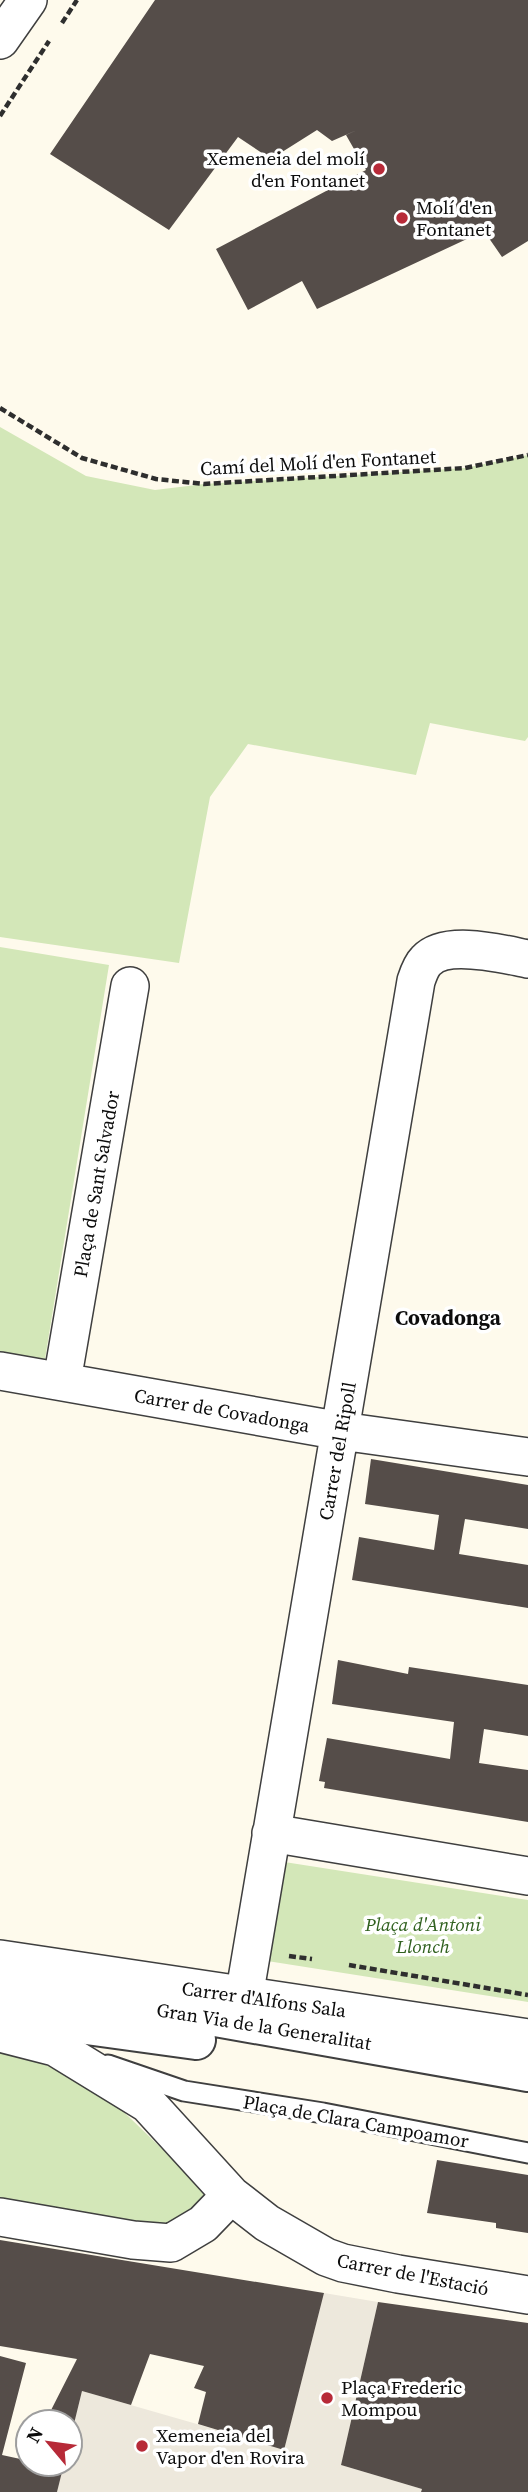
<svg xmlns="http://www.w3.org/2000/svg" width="528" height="2492" font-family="'Source Serif 4',serif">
<rect width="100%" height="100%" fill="#fefaec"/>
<path fill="#d3e7b8" d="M 0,427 L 86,476 L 155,490 L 204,484 L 465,468 L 528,455 L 528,737 L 525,741 L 430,723 L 416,775 L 248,744 L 210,797 L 179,963 L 0,937 Z
M 0,947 L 109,965 L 45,1359 L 0,1352 Z
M 278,1861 L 528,1900 L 528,2002 L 261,1960 Z
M 0,2051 L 23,2055 L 101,2090 L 210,2195 L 160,2232 L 0,2204 Z"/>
<path fill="#ede8dc" d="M 324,2293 L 378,2302 L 341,2465 L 422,2489 L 421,2492 L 57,2492 L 64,2464 L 70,2464 L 70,2439 L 82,2391 L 284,2449 Z"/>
<path fill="#554d49" d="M 155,0 L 528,0 L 528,241 L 502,257 L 484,231 L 317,309 L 302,281 L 248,310 L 216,249 L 366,170 L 346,135 L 357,130 L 332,141 L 317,130 L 271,159 L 238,137 L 169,230 L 50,154 Z
M 371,1459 L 528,1485 L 528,1529 L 465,1519 L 459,1554 L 528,1565 L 528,1608 L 352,1580 L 359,1537 L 434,1550 L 439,1515 L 365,1504 Z
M 338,1660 L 408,1674 L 409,1667 L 528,1685 L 528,1736 L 484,1729 L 479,1763 L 528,1770 L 528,1822 L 324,1788 L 325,1782 L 319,1781 L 327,1738 L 450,1759 L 454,1722 L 332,1704 Z
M 437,2160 L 528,2175 L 528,2233 L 496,2228 L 496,2223 L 427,2213 Z
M 0,2240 L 324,2293 L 284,2450 L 198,2424 L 206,2392 L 194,2388 L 204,2366 L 150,2354 L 131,2405 L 82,2391 L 71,2436 L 70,2422 L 45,2422 L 77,2359 L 0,2346 Z
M 378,2302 L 528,2323 L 528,2492 L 421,2492 L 422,2489 L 341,2465 Z
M 0,2356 L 26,2363 L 2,2455 L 25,2460 L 28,2454 L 28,2464 L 64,2464 L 57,2492 L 0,2492 Z"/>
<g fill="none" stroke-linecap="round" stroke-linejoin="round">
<g stroke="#3f3f3f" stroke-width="23">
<path id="service" d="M 108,2065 L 184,2091 L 323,2113 L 528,2153"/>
</g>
<g stroke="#3f3f3f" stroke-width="40">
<path id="minor" d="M 0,40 L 28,0
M 0,1371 L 341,1431 L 528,1457
M 62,1381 L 130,986
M 271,1833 L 528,1876
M 0,1959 L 528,2038
M 244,1997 L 416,981 C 418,975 421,966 426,961 C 446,939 502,954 528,959
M 0,2033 L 55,2047 L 148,2104 L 231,2195 L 267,2223 L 326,2257 L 343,2263 L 398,2274 L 528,2295
M 0,2217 L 133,2240 L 171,2243 L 203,2224 L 231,2195"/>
</g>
<g stroke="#3f3f3f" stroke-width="42">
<path id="tertiary" d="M 0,1979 L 528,2072
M 0,2013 L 196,2040"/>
</g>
<path stroke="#2e2e2e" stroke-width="4.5" stroke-dasharray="7 3.5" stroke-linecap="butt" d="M 62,23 L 77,0
M 0,116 L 49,41
M 0,408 L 82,458 L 156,479 L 204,484 L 465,468 L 528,455
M 289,1956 L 312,1959
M 349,1965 L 528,1995"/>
<use href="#service" stroke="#fff" stroke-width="19"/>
<use href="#minor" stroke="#fff" stroke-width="37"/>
<use href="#tertiary" stroke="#fff" stroke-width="38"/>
</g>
<g fill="#b72a38" stroke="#fff" stroke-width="2.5">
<circle cx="379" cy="169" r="7"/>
<circle cx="402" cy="218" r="7"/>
<circle cx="327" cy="2398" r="7"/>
<circle cx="142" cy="2446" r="7"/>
</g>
<g text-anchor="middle" stroke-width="7" stroke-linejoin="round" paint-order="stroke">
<g font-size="19" fill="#0c0c0c" stroke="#fff" text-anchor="start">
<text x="365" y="165" text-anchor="end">Xemeneia del molí<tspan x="365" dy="22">d'en Fontanet</tspan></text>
<text x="416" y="214">Molí d'en<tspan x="416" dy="22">Fontanet</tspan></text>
<text x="341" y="2394">Plaça Frederic<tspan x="341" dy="22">Mompou</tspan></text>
<text x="156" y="2442">Xemeneia del<tspan x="156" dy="22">Vapor d'en Rovira</tspan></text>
</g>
<g font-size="19" fill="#0c0c0c" stroke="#fff">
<text transform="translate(318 462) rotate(-3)" y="7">Camí del Molí d'en Fontanet</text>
<text transform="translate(96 1184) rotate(-80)" y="7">Plaça de Sant Salvador</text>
<text transform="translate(222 1410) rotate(10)" y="7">Carrer de Covadonga</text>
<text transform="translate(337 1451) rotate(-80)" y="7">Carrer del Ripoll</text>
<text transform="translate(264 1999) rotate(8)" y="7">Carrer d'Alfons Sala</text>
<text transform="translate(264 2026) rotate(9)" y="7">Gran Via de la Generalitat</text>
<text transform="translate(356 2121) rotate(10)" y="7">Plaça de Clara Campoamor</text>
<text transform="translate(413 2274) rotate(11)" y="7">Carrer de l'Estació</text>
</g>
<g font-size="19" font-style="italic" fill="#30611f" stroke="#fff">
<text x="423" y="1931">Plaça d'Antoni<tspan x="423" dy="22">Llonch</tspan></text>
</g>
<g font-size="21" font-weight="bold" fill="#0c0c0c" stroke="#fff">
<text x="448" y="1325">Covadonga</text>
</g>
</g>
<g transform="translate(49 2443) rotate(299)"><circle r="33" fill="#ffffff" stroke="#9e9e9e" stroke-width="2"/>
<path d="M0-5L12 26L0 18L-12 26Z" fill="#b72a38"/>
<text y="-10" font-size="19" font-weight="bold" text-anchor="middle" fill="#0c0c0c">N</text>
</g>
</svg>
